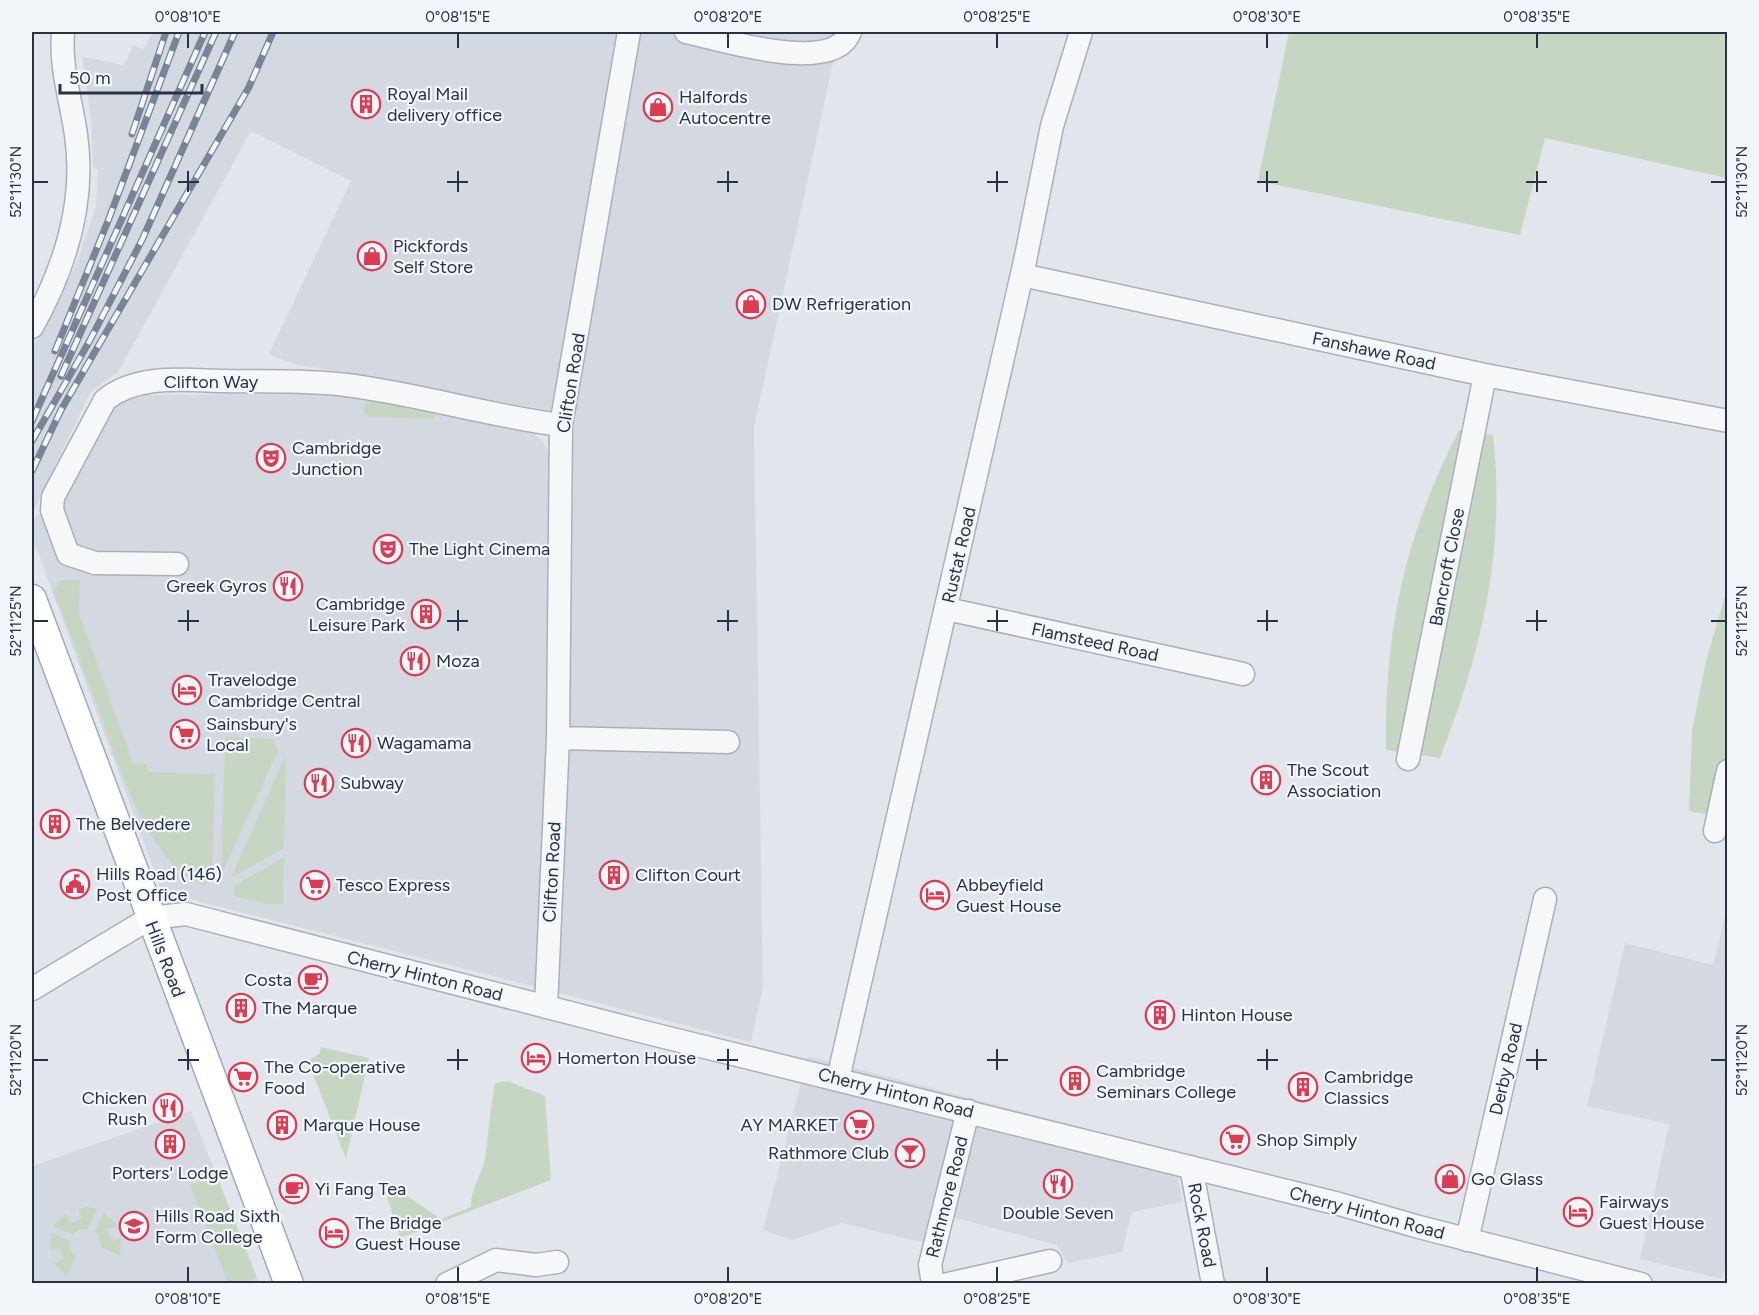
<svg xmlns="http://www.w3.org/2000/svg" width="1759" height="1315" font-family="Figtree,sans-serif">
<rect width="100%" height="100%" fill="#e2e6ec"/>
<path fill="#d4d8e1" d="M 153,32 L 863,32 L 833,63 L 754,427 L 763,987 L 751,1042 L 162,892 L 32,536 L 32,520 L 57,500 L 112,405 L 128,395 L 314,394 L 370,399 L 532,432 L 543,441 L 548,452 L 547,410 L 294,364 L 269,354 L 351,181 L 251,131 L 118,372 L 90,393 L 32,514 L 32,350 L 76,265 L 96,206 L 98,169 L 93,168 L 91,118 L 82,57 L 124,65 L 133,45 L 143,49 Z
M 1727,908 L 1728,1260 L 1722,1279 L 1640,1259 L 1669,1124 L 1587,1106 L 1625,943 L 1713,965 Z
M 808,1056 L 1174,1151 L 1182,1202 L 1132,1212 L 1122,1252 L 1068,1263 L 1057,1245 L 952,1217 L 946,1248 L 842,1223 L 792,1240 L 763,1230 Z
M 191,1111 L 259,1283 L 32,1283 L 32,1166 Z"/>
<path fill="#c7d6c2" d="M 1289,32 L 1727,32 L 1727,178 L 1545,138 L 1520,235 L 1258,181 Z
M 370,399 L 435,412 L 436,416 L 433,419 L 369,417 L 364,413 L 363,406 Z
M 1459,430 L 1493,435 C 1506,550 1482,651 1440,758 L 1386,750 C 1384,632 1405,535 1459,430 Z
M 61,580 L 80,580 L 79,613 L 133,763 L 147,764 L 148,772 L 215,774 L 212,877 L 204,886 C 148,866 116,758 97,706 C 82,667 68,628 53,590 Z
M 1727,589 L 1727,818 L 1689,811 L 1692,731 L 1706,661 Z
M 225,737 L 273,739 L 278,751 L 221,875 Z
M 286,754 L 284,848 L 231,878 Z
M 284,857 L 283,904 L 267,904 L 234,896 L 234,886 Z
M 321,1047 L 369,1058 L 346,1159 L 308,1061 L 319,1054 Z
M 508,1081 L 545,1096 L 551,1180 L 400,1238 L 387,1197 L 403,1193 L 441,1219 L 471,1207 C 471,1187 482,1175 485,1158 C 489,1132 490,1108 495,1083 Z
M 216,1174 L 257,1278 L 243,1283 L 228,1283 L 190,1185 Z
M 87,1207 L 97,1209 L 88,1229 L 78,1230 L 73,1235 L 53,1226 L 66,1213 L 70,1223 L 82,1218 L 78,1209 Z
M 104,1212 L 117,1225 L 107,1229 L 112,1241 L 121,1238 L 120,1256 L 101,1247 L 99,1237 L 95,1232 Z
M 51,1233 L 70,1241 L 71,1251 L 76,1257 L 67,1276 L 54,1263 L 64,1259 L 59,1248 L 50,1251 Z"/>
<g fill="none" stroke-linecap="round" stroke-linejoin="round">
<g stroke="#aab0ba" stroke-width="25">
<path id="minor" d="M 686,32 C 720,39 834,76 850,32
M 1022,275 L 1485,375 L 1728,421
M 32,327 C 65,268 86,204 76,135 C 71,99 60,69 63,32
M 177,564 L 95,563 L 68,554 L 52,510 L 53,497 L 105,400 C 137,374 184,380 223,381 C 264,382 306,380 346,385 C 419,394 489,416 561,425
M 947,609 L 1243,674
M 558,738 L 728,742
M 1408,759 L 1485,375
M 1715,831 L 1728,771
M 32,989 L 150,918 L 186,914 L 644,1032 L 1339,1204 L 1419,1227 L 1641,1284
M 546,1007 L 558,738 L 561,425 L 629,32
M 838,1079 L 1025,261 L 1052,126 L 1081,32
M 1191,1167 L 1213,1284
M 1467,1240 L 1545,899
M 447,1284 L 496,1260 L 536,1265 L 557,1262
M 933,1284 L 930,1265 L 968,1111
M 948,1284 L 1050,1261"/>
</g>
<g stroke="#a0a9b9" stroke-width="31">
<path id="major" d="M 32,599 L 289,1284"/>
</g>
<use href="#minor" stroke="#f5f7f9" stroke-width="22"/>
<use href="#major" stroke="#fff" stroke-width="28"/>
<g stroke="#7a8497" stroke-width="7">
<path id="rail" d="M 132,134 L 166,32
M 55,351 L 108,221 L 179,32
M 61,376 L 216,32
M 32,421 L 205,32
M 32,441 L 89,342 L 142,240 L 235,32
M 32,471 L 61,410 L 249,87 L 273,32"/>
</g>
<use href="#rail" stroke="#f2f5f9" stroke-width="4.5" stroke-dasharray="14" stroke-linecap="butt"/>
</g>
<path fill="none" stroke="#283246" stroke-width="2" d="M 188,33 L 188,48M 458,33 L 458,48M 728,33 L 728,48M 997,33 L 997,48M 1267,33 L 1267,48M 1537,33 L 1537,48M 188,171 L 188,192M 458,171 L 458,192M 728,171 L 728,192M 997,171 L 997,192M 1267,171 L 1267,192M 1537,171 L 1537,192M 33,182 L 48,182M 178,182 L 199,182M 447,182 L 468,182M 717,182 L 738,182M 987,182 L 1008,182M 1257,182 L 1278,182M 1526,182 L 1547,182M 1711,182 L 1726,182M 188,610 L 188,631M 458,610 L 458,631M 728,610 L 728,631M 997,610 L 997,631M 1267,610 L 1267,631M 1537,610 L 1537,631M 33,621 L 48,621M 178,621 L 199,621M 447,621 L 468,621M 717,621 L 738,621M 987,621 L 1008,621M 1257,621 L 1278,621M 1526,621 L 1547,621M 1711,621 L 1726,621M 188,1049 L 188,1070M 458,1049 L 458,1070M 728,1049 L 728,1070M 997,1049 L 997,1070M 1267,1049 L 1267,1070M 1537,1049 L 1537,1070M 33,1060 L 48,1060M 178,1060 L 199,1060M 447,1060 L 468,1060M 717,1060 L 738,1060M 987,1060 L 1008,1060M 1257,1060 L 1278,1060M 1526,1060 L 1547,1060M 1711,1060 L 1726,1060M 188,1267 L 188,1282M 458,1267 L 458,1282M 728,1267 L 728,1282M 997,1267 L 997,1282M 1267,1267 L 1267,1282M 1537,1267 L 1537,1282"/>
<defs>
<g id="building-ring" transform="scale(1.5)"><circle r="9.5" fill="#f2f5f9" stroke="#dc3c51" stroke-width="1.5"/><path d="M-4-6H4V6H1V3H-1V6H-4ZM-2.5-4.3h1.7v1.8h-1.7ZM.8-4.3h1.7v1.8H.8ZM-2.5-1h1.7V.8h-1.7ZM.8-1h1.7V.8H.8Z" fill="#dc3c51"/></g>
<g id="shop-ring" transform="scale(1.5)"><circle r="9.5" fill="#f2f5f9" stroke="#dc3c51" stroke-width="1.5"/><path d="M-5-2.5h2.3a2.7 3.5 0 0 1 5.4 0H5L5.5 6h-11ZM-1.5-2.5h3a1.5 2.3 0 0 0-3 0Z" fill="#dc3c51"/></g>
<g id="theatre-ring" transform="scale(1.5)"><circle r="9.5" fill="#f2f5f9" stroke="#dc3c51" stroke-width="1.5"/><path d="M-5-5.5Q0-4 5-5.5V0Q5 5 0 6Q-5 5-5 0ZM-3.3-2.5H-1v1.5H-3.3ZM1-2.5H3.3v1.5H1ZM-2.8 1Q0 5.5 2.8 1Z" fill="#dc3c51"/></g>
<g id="restaurant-ring" transform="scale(1.5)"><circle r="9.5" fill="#f2f5f9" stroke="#dc3c51" stroke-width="1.5"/><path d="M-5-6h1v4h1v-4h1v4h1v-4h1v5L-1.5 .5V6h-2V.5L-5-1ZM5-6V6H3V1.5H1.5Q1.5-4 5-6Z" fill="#dc3c51"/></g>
<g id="hotel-ring" transform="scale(1.5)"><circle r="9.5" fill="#f2f5f9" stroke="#dc3c51" stroke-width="1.5"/><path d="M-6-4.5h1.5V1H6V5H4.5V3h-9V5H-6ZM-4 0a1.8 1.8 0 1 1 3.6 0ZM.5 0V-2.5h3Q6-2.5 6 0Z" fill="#dc3c51"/></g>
<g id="supermarket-ring" transform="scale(1.5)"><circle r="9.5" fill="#f2f5f9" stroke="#dc3c51" stroke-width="1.5"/><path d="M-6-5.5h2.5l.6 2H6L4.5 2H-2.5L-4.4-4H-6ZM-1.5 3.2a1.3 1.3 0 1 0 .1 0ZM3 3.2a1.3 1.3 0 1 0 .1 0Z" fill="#dc3c51"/></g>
<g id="civic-ring" transform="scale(1.5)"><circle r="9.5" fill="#f2f5f9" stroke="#dc3c51" stroke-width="1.5"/><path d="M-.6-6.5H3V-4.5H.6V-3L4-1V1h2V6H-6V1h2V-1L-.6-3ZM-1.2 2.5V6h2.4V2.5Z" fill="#dc3c51"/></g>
<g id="cafe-ring" transform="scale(1.5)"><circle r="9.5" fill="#f2f5f9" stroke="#dc3c51" stroke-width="1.5"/><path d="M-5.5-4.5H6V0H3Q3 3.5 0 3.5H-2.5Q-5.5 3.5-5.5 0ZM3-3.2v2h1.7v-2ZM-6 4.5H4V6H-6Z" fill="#dc3c51"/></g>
<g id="bar-ring" transform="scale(1.5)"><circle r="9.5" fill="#f2f5f9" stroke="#dc3c51" stroke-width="1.5"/><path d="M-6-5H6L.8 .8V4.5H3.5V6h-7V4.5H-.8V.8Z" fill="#dc3c51"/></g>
<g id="university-ring" transform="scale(1.5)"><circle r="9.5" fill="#f2f5f9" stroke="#dc3c51" stroke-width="1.5"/><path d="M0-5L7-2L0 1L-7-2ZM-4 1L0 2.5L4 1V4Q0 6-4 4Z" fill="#dc3c51"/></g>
</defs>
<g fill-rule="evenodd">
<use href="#building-ring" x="366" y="104"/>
<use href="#shop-ring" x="658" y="107"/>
<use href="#shop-ring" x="372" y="256"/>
<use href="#shop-ring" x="751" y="304"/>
<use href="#theatre-ring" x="271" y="458"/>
<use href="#theatre-ring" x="388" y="549"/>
<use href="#restaurant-ring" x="288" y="586"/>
<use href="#building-ring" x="426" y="614"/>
<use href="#restaurant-ring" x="415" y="661"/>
<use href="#hotel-ring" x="187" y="690"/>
<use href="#supermarket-ring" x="185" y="734"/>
<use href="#restaurant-ring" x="356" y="743"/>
<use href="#building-ring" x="1266" y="780"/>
<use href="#restaurant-ring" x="319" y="783"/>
<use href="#building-ring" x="55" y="824"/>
<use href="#building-ring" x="614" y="875"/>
<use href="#civic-ring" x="75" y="884"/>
<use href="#supermarket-ring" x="315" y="885"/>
<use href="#hotel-ring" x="935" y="895"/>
<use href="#cafe-ring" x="313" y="980"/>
<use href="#building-ring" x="241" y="1008"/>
<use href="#building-ring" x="1160" y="1015"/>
<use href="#hotel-ring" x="536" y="1058"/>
<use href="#supermarket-ring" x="243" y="1077"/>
<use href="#building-ring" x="1075" y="1081"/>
<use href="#building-ring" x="1303" y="1087"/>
<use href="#restaurant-ring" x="168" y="1108"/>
<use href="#building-ring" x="282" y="1125"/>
<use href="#supermarket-ring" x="859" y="1125"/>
<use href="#supermarket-ring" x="1235" y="1140"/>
<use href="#building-ring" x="170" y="1144"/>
<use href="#bar-ring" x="910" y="1153"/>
<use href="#shop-ring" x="1450" y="1179"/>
<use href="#restaurant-ring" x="1058" y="1184"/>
<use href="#cafe-ring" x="294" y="1189"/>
<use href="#hotel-ring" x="1578" y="1212"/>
<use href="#university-ring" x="134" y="1226"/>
<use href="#hotel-ring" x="334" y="1233"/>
</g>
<g text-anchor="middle" stroke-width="4.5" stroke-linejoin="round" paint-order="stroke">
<g font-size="18" fill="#283246" stroke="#f2f5f9" text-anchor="start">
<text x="387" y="100">Royal Mail<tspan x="387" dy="21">delivery office</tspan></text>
<text x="679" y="103">Halfords<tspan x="679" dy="21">Autocentre</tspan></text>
<text x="393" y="252">Pickfords<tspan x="393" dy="21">Self Store</tspan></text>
<text x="772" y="310">DW Refrigeration</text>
<text x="292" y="454">Cambridge<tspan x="292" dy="21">Junction</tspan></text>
<text x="409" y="555">The Light Cinema</text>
<text x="267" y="592" text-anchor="end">Greek Gyros</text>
<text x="405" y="610" text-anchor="end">Cambridge<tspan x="405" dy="21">Leisure Park</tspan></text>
<text x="436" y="667">Moza</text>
<text x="208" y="686">Travelodge<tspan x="208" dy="21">Cambridge Central</tspan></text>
<text x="206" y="730">Sainsbury's<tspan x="206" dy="21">Local</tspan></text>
<text x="377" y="749">Wagamama</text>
<text x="1287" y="776">The Scout<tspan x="1287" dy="21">Association</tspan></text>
<text x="340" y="789">Subway</text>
<text x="76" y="830">The Belvedere</text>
<text x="96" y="880">Hills Road (146)<tspan x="96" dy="21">Post Office</tspan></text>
<text x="635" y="881">Clifton Court</text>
<text x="336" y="891">Tesco Express</text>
<text x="956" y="891">Abbeyfield<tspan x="956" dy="21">Guest House</tspan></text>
<text x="292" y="986" text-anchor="end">Costa</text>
<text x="262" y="1014">The Marque</text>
<text x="1181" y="1021">Hinton House</text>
<text x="557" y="1064">Homerton House</text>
<text x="264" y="1073">The Co-operative<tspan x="264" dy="21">Food</tspan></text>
<text x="1096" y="1077">Cambridge<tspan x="1096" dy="21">Seminars College</tspan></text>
<text x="1324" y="1083">Cambridge<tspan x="1324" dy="21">Classics</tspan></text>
<text x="147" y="1104" text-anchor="end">Chicken<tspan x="147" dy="21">Rush</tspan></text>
<text x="303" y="1131">Marque House</text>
<text x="838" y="1131" text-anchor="end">AY MARKET</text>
<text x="1256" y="1146">Shop Simply</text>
<text x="889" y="1159" text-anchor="end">Rathmore Club</text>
<text x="170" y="1179" text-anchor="middle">Porters' Lodge</text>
<text x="1471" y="1185">Go Glass</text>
<text x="315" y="1195">Yi Fang Tea</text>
<text x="1599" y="1208">Fairways<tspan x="1599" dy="21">Guest House</tspan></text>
<text x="1058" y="1219" text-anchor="middle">Double Seven</text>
<text x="155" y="1222">Hills Road Sixth<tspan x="155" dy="21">Form College</tspan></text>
<text x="355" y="1229">The Bridge<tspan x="355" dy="21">Guest House</tspan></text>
</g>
<g font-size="18" fill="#283246" stroke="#f2f5f9">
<text transform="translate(1374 351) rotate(12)" y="6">Fanshawe Road</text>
<text x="211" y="388">Clifton Way</text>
<text transform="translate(571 383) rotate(-81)" y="6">Clifton Road</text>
<text transform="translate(959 555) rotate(-77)" y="6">Rustat Road</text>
<text transform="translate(1447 567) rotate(-79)" y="6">Bancroft Close</text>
<text transform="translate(1095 642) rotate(12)" y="6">Flamsteed Road</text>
<text transform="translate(552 872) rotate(-87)" y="6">Clifton Road</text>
<text transform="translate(165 959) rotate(69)" y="6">Hills Road</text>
<text transform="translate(425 976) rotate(14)" y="6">Cherry Hinton Road</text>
<text transform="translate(1506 1069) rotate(-77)" y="6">Derby Road</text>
<text transform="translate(896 1093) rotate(14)" y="6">Cherry Hinton Road</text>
<text transform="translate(947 1197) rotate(-76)" y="6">Rathmore Road</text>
<text transform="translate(1367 1213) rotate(15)" y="6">Cherry Hinton Road</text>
<text transform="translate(1202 1225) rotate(79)" y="6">Rock Road</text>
</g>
</g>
<rect width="1759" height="1315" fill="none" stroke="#f2f5f9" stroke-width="66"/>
<path d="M60 84v9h142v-9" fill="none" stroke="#283246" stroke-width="3"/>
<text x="69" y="84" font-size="18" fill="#283246" stroke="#f2f5f9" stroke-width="4.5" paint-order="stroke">50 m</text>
<rect x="33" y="33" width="1693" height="1249" fill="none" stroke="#283246" stroke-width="2"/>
<g font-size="15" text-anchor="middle" fill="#283246">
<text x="188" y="22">0°08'10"E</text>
<text x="458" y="22">0°08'15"E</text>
<text x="728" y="22">0°08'20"E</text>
<text x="997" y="22">0°08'25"E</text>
<text x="1267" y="22">0°08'30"E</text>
<text x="1537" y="22">0°08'35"E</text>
<text transform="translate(16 182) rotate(-90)" y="5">52°11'30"N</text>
<text transform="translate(1742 182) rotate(-90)" y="5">52°11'30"N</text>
<text transform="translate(16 621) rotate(-90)" y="5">52°11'25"N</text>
<text transform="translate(1742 621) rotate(-90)" y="5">52°11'25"N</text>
<text transform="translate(16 1060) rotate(-90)" y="5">52°11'20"N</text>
<text transform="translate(1742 1060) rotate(-90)" y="5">52°11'20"N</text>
<text x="188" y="1304">0°08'10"E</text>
<text x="458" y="1304">0°08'15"E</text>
<text x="728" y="1304">0°08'20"E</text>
<text x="997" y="1304">0°08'25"E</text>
<text x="1267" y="1304">0°08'30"E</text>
<text x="1537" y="1304">0°08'35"E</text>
</g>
</svg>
